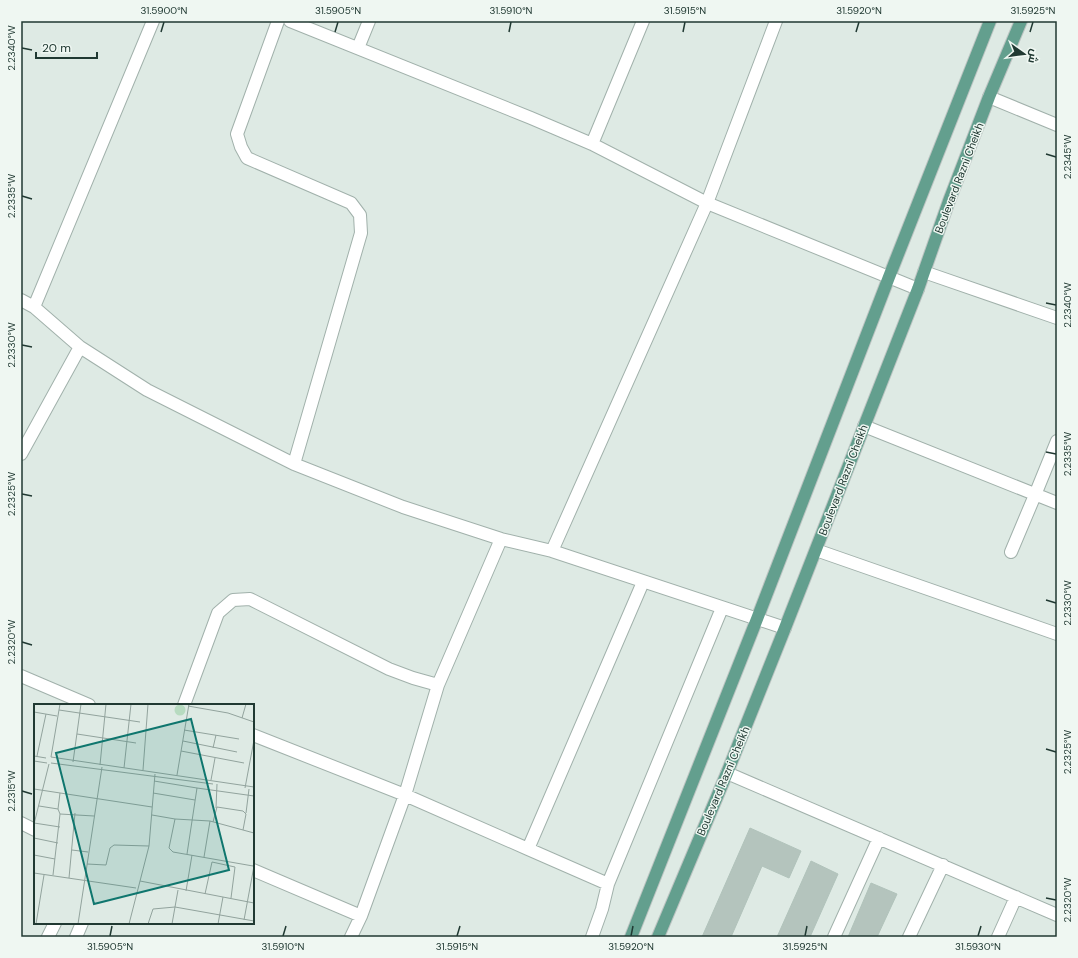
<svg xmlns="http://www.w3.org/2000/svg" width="1078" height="958" font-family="'DM Sans',Cairo,sans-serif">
<rect width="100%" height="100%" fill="#deeae4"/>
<path fill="#b4c4bd" stroke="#b1c3bb" d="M 750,828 L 801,851 L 789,878 L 762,866 L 731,937 L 702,937 Z
M 811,861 L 838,874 L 810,937 L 777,937 Z
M 871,883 L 897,894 L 877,937 L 848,937 Z"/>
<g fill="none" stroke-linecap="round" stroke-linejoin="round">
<g stroke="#a1b1ab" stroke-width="14">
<path id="minor" d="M 278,21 L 237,134 L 241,147 L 247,158 L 351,203 L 360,215 L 361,233 L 294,464
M 290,21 L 531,118 L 592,144 L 707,203 L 918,289
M 358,48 L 369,21
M 989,97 L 1057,125
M 592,144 L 643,21
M 924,272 L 1057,318
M 21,300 L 34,307 L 80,347 L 147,390 L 294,464 L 403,507 L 501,539 L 552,551 L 785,628
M 34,307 L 153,21
M 864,426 L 1057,503
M 21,454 L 80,347
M 816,550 L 1057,634
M 552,551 L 707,203 L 776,21
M 1011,552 L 1035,495 L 1057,441
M 21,676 L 89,705
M 184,705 L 218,613 L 233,600 L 250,599 L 389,669 L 413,678 L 438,685 L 501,539
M 253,735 L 405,795 L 528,849 L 608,884 L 602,909 L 592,937
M 727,773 L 1057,915
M 21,823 L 35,830
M 528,849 L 643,582
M 253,870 L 361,916
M 608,884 L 722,608
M 48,937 L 55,923
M 76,937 L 82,923
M 351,937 L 361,916 L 405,795 L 438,685
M 834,937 L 879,838
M 909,937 L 943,865
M 998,937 L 1016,897"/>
</g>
<g stroke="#bcc4c2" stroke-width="14">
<path id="major" d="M 631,937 L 757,619 L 889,277 L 990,21
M 658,937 L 727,773 L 785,628 L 918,289 L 949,201 L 989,97 L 1021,21"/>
</g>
<use href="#minor" stroke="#fff" stroke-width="12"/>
<use href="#major" stroke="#639f8e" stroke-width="12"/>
</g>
<path fill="none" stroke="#203932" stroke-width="1.5" d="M 161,32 L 164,22M 335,32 L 338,22M 509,32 L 511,22M 683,32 L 685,22M 856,32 L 859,22M 1030,32 L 1033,22M 22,48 L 32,50M 1046,154 L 1056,157M 22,196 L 32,199M 1046,303 L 1056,305M 22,345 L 32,347M 1046,452 L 1056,454M 22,494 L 32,496M 1046,600 L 1056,603M 22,642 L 32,645M 1046,749 L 1056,752M 22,791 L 32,794M 1046,898 L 1056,900M 110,936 L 112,926M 283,936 L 286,926M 457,936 L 460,926M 631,936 L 633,926M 805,936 L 807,926M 978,936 L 981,926"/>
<g text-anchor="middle" stroke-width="3" stroke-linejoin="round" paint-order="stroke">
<g font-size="11" fill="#203932" stroke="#eff7f2">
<text transform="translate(959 178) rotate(-69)" y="4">Boulevard Razni Cheikh</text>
<text transform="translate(843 480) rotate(-69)" y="4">Boulevard Razni Cheikh</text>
<text transform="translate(723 781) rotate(-67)" y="4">Boulevard Razni Cheikh</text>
</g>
</g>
<g transform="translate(34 704)">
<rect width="220" height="220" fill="#deeae4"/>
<path d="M140.5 6a5.5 5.5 0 1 1 11 0a5.5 5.5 0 1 1-11 0Z" fill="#b7dbc0"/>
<path fill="none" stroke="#92a39d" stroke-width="1" d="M 154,2 L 194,9 L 220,18M 25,6 L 106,18M 0,8 L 23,12M 208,14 L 212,0M 150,26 L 205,35M 43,30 L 102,39M 149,37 L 203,48M 179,44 L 182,31M 147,47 L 210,59M 0,52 L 12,54M 3,52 L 12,10M 17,53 L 26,0M 17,53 L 220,83M 0,57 L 13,59M 39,58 L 47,0M 17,59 L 179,80M 66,61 L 72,0M 90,64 L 97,0M 109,66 L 114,0M 143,71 L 155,0M 177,76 L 181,54M 120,77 L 163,84M 211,84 L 220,36M 0,85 L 118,103M 119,89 L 161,96M 5,102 L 24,105 L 26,110 L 60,112M 182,104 L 183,80M 24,105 L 26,89M 212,109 L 215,85M 118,111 L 141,115 L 135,144 L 139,148 L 219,162 L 220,159M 141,115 L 176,117 L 220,129M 179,118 L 183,103 L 209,107 L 212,110 L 209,126M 0,119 L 26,123M 0,120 L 15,60M 0,134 L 24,139M 38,146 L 54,148M 153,150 L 163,84 L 220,92M 0,151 L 21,155M 170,153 L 176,117M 53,160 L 72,161 L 76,144 L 80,141 L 115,142M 0,169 L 102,184M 19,171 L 26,110M 35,174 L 41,109M 106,177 L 220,199M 152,187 L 158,151M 171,190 L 178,158 L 201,163 L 197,194M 210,216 L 220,162M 2,220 L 10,171M 44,220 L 68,63M 95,220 L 115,142 L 121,70M 114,220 L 119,205 L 141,203 L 220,217M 138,220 L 144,186M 184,220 L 189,193"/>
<path fill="#0f766e" fill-opacity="0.15" stroke="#0f766e" stroke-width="2" d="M 157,15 L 195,166 L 60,200 L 22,49 Z"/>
<rect width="220" height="220" fill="none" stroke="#203932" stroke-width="2"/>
</g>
<rect width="1078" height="958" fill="none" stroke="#eff7f2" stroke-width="44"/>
<g transform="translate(1024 54) rotate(104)" stroke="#eff7f2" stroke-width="3" paint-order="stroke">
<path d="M0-3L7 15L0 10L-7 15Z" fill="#203932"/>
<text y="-6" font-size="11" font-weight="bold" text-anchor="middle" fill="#203932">ش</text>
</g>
<path d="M36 52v6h61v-6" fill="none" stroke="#203932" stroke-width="2"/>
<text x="42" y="52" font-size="12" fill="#203932" stroke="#eff7f2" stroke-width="3" paint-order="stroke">20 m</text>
<rect x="22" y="22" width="1034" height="914" fill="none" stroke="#203932" stroke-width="1.5"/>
<g font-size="10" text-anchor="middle" fill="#203932">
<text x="164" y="14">31.5900°N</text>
<text x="338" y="14">31.5905°N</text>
<text x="511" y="14">31.5910°N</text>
<text x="685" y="14">31.5915°N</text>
<text x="859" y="14">31.5920°N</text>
<text x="1033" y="14">31.5925°N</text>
<text transform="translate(11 48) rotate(-90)" y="4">2.2340°W</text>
<text transform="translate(1067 157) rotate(-90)" y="4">2.2345°W</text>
<text transform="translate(11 196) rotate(-90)" y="4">2.2335°W</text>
<text transform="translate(1067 305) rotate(-90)" y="4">2.2340°W</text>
<text transform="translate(11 345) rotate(-90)" y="4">2.2330°W</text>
<text transform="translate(1067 454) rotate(-90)" y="4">2.2335°W</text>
<text transform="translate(11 494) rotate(-90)" y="4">2.2325°W</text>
<text transform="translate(1067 603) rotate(-90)" y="4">2.2330°W</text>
<text transform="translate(11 642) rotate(-90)" y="4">2.2320°W</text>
<text transform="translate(1067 752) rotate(-90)" y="4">2.2325°W</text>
<text transform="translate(11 791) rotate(-90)" y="4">2.2315°W</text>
<text transform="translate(1067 900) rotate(-90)" y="4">2.2320°W</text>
<text x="110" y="950">31.5905°N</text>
<text x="283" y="950">31.5910°N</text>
<text x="457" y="950">31.5915°N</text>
<text x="631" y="950">31.5920°N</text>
<text x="805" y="950">31.5925°N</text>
<text x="978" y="950">31.5930°N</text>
</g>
</svg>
